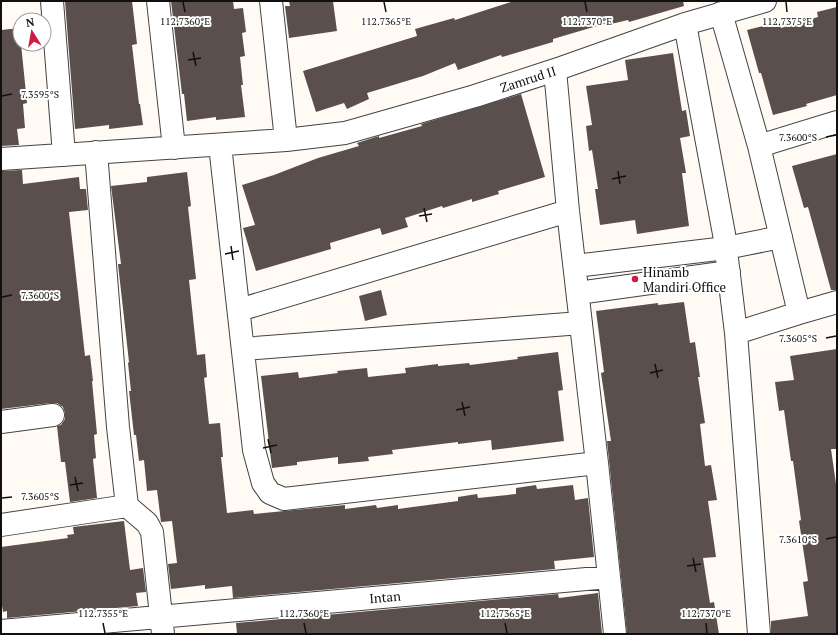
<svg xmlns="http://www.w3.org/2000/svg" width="838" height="635" font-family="'PT Serif',serif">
<rect width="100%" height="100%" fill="#fffbf4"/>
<path fill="#5a4f4c" d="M 65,1 L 132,1 L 137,44 L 132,45 L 139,104 L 140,104 L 143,125 L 109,129 L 109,125 L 75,129 Z
M 171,1 L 233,1 L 234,9 L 243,8 L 246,32 L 242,33 L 245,56 L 240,57 L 243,85 L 241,85 L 245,117 L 216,120 L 216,117 L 187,121 L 184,94 L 182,94 Z
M 289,1 L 333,1 L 337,31 L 289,38 L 285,6 L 290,6 Z
M 514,1 L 683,1 L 684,6 L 629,22 L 628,20 L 607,25 L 607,23 L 553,39 L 553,42 L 502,57 L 501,55 L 458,70 L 455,63 L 423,76 L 367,93 L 369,99 L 347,109 L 344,103 L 316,112 L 303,71 L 417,36 L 415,29 L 454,18 L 455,20 Z
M 837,7 L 837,95 L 806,104 L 807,106 L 773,115 L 761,73 L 759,73 L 747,30 L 779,22 L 781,28 L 818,17 L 817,12 Z
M 20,28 L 20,44 L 21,44 L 27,103 L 23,104 L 25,128 L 17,129 L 19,145 L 1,146 L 1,30 Z
M 673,53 L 682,111 L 686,110 L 690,136 L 680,138 L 686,173 L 682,173 L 689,226 L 637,234 L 635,220 L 600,225 L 595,189 L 598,189 L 592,150 L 589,151 L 586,126 L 592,125 L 586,86 L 628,80 L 625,60 Z
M 521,94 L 545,177 L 498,191 L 499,194 L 472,202 L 472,199 L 443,208 L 442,206 L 405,218 L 408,227 L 382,235 L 380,228 L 330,243 L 331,249 L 256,271 L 243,228 L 255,225 L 242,185 L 274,175 L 318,158 L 359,146 L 357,143 L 360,142 L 379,136 L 379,138 L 422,126 L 421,124 Z
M 837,154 L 837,290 L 831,290 L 808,207 L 804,208 L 792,166 Z
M 22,170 L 23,184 L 79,177 L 80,189 L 86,189 L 88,210 L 69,212 L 85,356 L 90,355 L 93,381 L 92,381 L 97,434 L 94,435 L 96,458 L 93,459 L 97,498 L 70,502 L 65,462 L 61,462 L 57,426 L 61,425 L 65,419 L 65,413 L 63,407 L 57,403 L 51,403 L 1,409 L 1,171 Z
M 187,172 L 191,206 L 188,207 L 196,279 L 189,280 L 197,355 L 205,354 L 207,377 L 204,378 L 209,424 L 220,423 L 223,457 L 221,457 L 227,513 L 253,510 L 254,514 L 345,505 L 345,509 L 376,505 L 377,508 L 398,505 L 398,509 L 458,501 L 458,497 L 477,494 L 478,498 L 516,494 L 516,488 L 536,485 L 537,489 L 573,485 L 575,500 L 588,498 L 594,557 L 554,561 L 555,569 L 233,598 L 232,586 L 205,589 L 205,585 L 171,589 L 168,564 L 177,563 L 172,521 L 161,522 L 157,490 L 147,491 L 144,460 L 139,461 L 136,435 L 134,435 L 129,391 L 131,391 L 128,363 L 129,362 L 118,264 L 121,264 L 111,186 L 147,182 L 147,177 Z
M 381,290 L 387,315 L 365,321 L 359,296 Z
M 684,302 L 690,343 L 695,342 L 700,377 L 698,377 L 705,423 L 700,424 L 705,466 L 711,465 L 717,500 L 708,501 L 716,557 L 703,558 L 710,603 L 714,602 L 719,634 L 627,634 L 607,441 L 611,441 L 601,373 L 604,372 L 596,311 L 658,303 L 658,305 Z
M 837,349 L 837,449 L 831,449 L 837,491 L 837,634 L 771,634 L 771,621 L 808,616 L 803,582 L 808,581 L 799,521 L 801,520 L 793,461 L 791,461 L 784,410 L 779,411 L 775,382 L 794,380 L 790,356 Z
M 558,352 L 563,390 L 558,391 L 564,441 L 492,450 L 491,440 L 458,444 L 458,442 L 392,450 L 393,454 L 368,457 L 369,461 L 338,464 L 338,457 L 297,462 L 297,465 L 272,468 L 261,376 L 298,372 L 299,378 L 338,373 L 337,371 L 367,368 L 368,377 L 406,373 L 405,368 L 438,364 L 438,366 L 469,363 L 470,365 L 518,359 L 517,357 Z
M 124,521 L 130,570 L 143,568 L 146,592 L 136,593 L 138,606 L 7,618 L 7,611 L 3,612 L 1,599 L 1,547 L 68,538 L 67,535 L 74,534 L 73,527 Z
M 598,593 L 602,634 L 237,634 L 236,623 L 558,594 L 559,598 Z"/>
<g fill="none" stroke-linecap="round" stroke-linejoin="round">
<g stroke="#434343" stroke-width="24">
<path id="minor" d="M 52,1 L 64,155
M 158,1 L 174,148
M 271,1 L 286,140
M 721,13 L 759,146 L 799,313
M 685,24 L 724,234 L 736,333 L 759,634
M 555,70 L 568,211 L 597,463 L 615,634
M 220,145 L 254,450 L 263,483 L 270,493 L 284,499 L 597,463
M 759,146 L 837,122
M 96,152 L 118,427 L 127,506 L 147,523 L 152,532 L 163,634
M 1,159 L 286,140 L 345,133 L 475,96 L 555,70 L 685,24 L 765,1
M 575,266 L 726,248 L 781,237
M 578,293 L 729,272
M 239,310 L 568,211
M 736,333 L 799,313 L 837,302
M 243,349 L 581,323
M 1,422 L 53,415
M 1,525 L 127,506
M 1,631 L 609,577"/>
</g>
<use href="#minor" stroke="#fff" stroke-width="22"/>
</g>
<path fill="none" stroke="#101010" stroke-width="1.5" d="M 183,2 L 185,12M 384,2 L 386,12M 585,2 L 587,12M 786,2 L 787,12M 193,52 L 196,66M 188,60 L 201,58M 2,96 L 12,94M 826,137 L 836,135M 618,171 L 620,184M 612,179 L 626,176M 424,208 L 427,222M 419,216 L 432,214M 231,246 L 233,260M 225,254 L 239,251M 2,297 L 12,295M 826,338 L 836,336M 655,364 L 658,378M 650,373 L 663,370M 462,402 L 465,416M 456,410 L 470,407M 268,439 L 271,453M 263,448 L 277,445M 75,477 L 78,491M 70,485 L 83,483M 2,498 L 12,497M 826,539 L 836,537M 693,558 L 696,572M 687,566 L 701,564M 103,623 L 105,633M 304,623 L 306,633M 505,623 L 507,633M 706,623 L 707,633"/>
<circle fill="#cd1c43" stroke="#fff" stroke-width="1.5" cx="635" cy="279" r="4"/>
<g text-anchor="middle" stroke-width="4" stroke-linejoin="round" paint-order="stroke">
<g font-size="13" fill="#101010" stroke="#fff">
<text transform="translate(528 79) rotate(-18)" y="5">Zamrud II</text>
<text transform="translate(385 597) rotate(-5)" y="5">Intan</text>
</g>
<g font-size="13" fill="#101010" stroke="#fff" text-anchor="start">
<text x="643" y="277">Hinamb<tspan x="643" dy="15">Mandiri Office</tspan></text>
</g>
</g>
<g font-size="10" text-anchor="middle" fill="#101010" stroke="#fff" stroke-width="4" stroke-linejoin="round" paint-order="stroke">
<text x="185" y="25">112.7360°E</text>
<text x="386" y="25">112.7365°E</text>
<text x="587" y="25">112.7370°E</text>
<text x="787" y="25">112.7375°E</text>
<text x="40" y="98">7.3595°S</text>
<text x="798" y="141">7.3600°S</text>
<text x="40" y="299">7.3600°S</text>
<text x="798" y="342">7.3605°S</text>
<text x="40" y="500">7.3605°S</text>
<text x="798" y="543">7.3610°S</text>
<text x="103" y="617">112.7355°E</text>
<text x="304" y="617">112.7360°E</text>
<text x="505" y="617">112.7365°E</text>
<text x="706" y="617">112.7370°E</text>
</g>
<rect width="838" height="635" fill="none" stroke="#101010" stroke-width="4"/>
<g transform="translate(32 32) rotate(349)"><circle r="19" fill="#ffffff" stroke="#9f9f9f"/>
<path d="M0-3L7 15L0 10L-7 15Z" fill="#cd1c43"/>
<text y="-6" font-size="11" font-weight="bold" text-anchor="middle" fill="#101010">N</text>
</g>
</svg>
